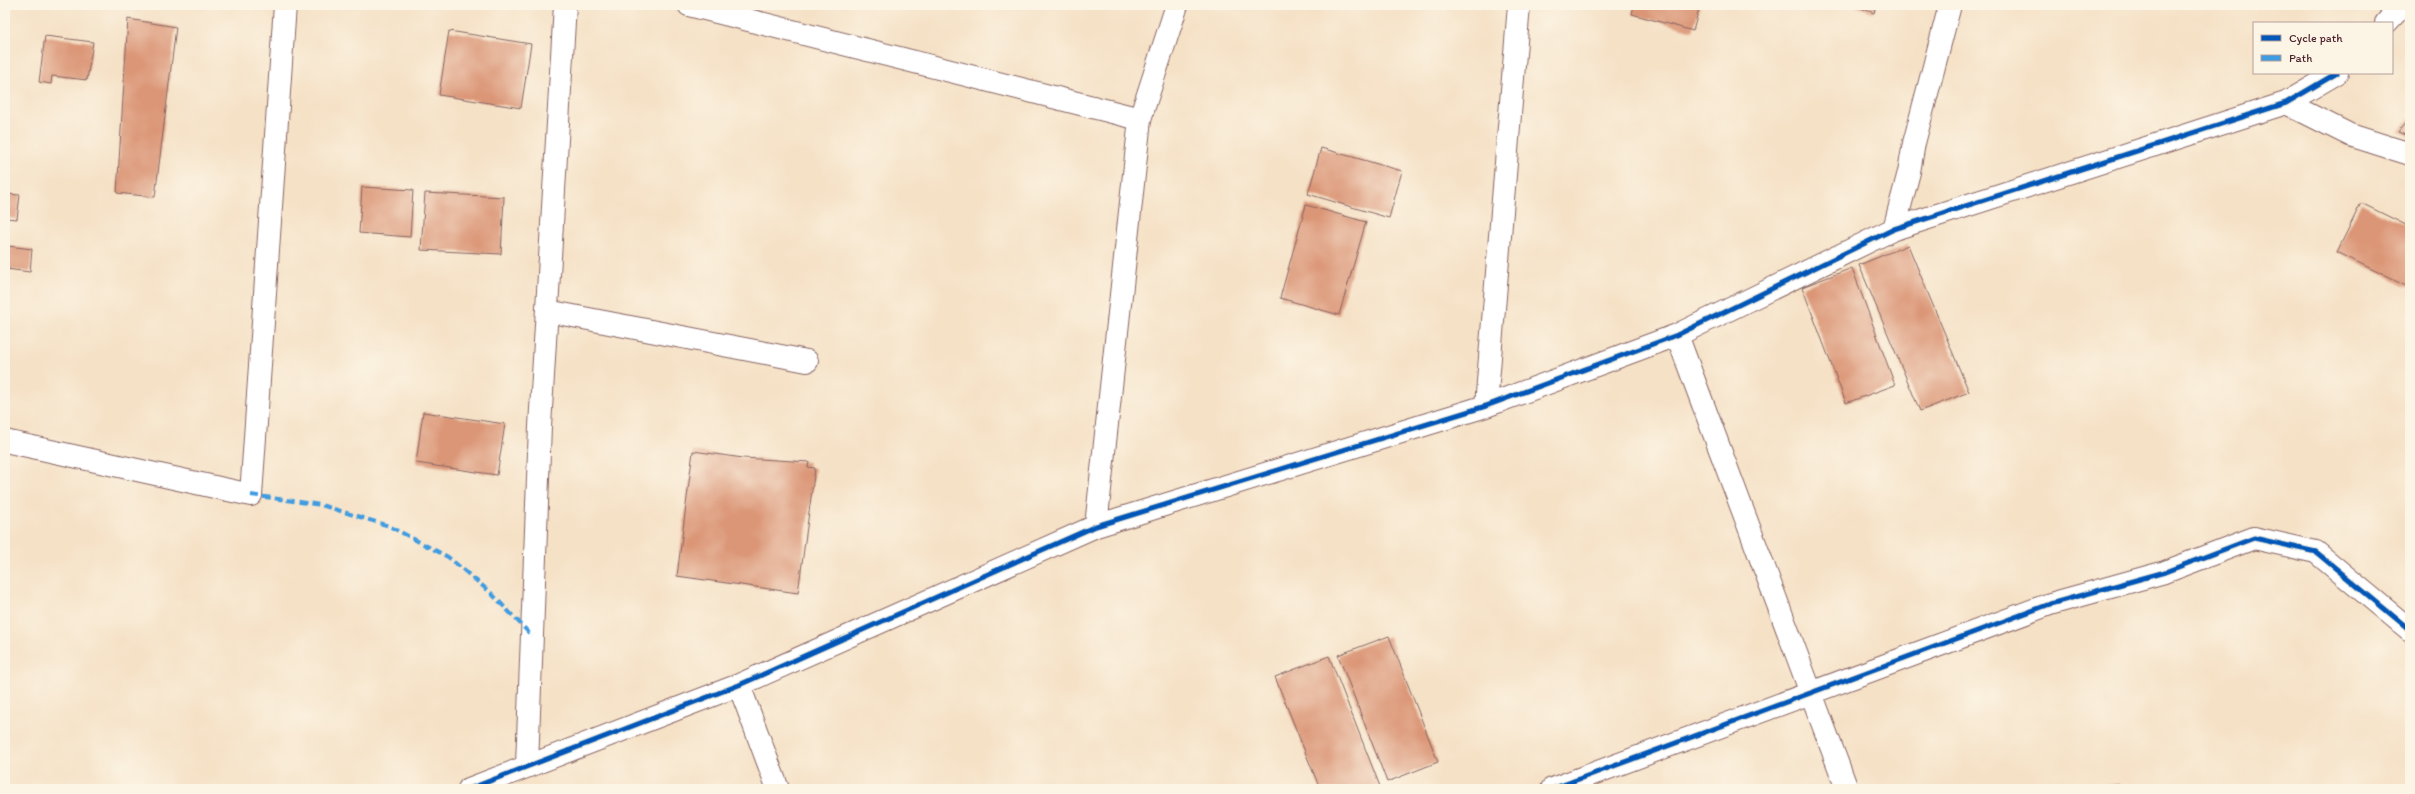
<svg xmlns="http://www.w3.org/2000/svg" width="2415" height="794" font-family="Itim,sans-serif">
<rect width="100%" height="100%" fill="#fcf5e5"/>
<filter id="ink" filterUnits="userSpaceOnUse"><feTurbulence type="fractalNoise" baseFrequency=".025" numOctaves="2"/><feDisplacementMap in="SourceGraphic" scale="8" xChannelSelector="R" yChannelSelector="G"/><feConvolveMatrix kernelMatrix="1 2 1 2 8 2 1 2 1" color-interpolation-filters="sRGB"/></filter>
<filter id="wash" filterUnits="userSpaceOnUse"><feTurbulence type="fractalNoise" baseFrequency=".012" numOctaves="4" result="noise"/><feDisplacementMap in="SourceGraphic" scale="16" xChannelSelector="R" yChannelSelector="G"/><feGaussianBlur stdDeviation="0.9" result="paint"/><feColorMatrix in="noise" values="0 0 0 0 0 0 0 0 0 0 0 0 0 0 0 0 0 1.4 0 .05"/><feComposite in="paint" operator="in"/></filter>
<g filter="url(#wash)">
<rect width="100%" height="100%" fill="#f5e1c6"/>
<g id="blocks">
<path fill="#db9677" d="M 1634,5 L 1700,5 L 1693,31 L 1632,14 Z
M 1853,5 L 1876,5 L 1874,13 Z
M 128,19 L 176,27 L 155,197 L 117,193 Z
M 449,31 L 531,44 L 521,108 L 439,95 Z
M 45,36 L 93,42 L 87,80 L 52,76 L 51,84 L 39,82 Z
M 2410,117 L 2410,137 L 2398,132 Z
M 1321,148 L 1402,171 L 1389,218 L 1308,194 Z
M 362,187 L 413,190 L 410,237 L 359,233 Z
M 425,193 L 504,197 L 501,254 L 421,250 Z
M 5,194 L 20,195 L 17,219 L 5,218 Z
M 2361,203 L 2410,227 L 2410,288 L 2337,252 Z
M 1306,205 L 1366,222 L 1339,315 L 1280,298 Z
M 1908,245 L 1969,392 L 1920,411 L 1859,265 Z
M 8,246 L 32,249 L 30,272 L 6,269 Z
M 1852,268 L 1895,385 L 1846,403 L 1802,287 Z
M 423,412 L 505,424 L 497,475 L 416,463 Z
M 693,451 L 743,458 L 809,462 L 808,467 L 815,468 L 798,593 L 677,576 Z
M 1389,636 L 1438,762 L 1387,782 L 1338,655 Z
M 1329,656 L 1381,789 L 1320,789 L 1275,677 Z
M 2119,784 L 2120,789 L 2069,789 L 2069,788 Z"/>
</g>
</g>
<g filter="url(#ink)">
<use href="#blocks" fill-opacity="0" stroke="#866361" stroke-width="1"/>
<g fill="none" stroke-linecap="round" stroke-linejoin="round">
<g stroke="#866361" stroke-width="24">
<path id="street" d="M 689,5 L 1140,119
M 2386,23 L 2403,5
M 2286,103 L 2350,135 L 2410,154
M 1894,229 L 1909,172 L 1914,143 L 1950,5
M 547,311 L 807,361
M 1677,335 L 1847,789
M 1486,406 L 1519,5
M 5,441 L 251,495 L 285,5
M 1096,526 L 1140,119 L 1177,5
M 739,685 L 778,789
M 527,765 L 540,426 L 565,5
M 469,789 L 739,685 L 1096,526 L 1486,406 L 1677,335 L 1894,229 L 2286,103 L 2337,73
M 1552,789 L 2050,604 L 2165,572 L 2254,538 L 2316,552 L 2410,630"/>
</g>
<use href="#street" stroke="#fff" stroke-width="22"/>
<path stroke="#409be1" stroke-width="4" stroke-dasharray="8 4" stroke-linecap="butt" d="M 251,495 L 321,505 L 389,526 L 448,557 L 491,593 L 532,636"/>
<g stroke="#fcf5e5" stroke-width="8">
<path id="cycleway" d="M 469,789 L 739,685 L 1096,526 L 1486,406 L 1677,335 L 1894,229 L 2286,103 L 2337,73
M 1552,789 L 2050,604 L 2165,572 L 2254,538 L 2316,552 L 2410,630"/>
</g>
<use href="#cycleway" stroke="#0057b8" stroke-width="5"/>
</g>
</g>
<rect width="2415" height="794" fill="none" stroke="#fcf5e5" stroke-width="20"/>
<rect x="2253" y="22" width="140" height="52" fill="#fcf5e5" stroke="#b59f9b"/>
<rect x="2261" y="35" width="20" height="6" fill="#0057b8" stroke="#b59f9b"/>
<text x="2289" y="42" font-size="12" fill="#4a1f2b">Cycle path</text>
<rect x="2261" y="55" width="20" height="6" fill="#409be1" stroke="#b59f9b"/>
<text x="2289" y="62" font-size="12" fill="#4a1f2b">Path</text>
</svg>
